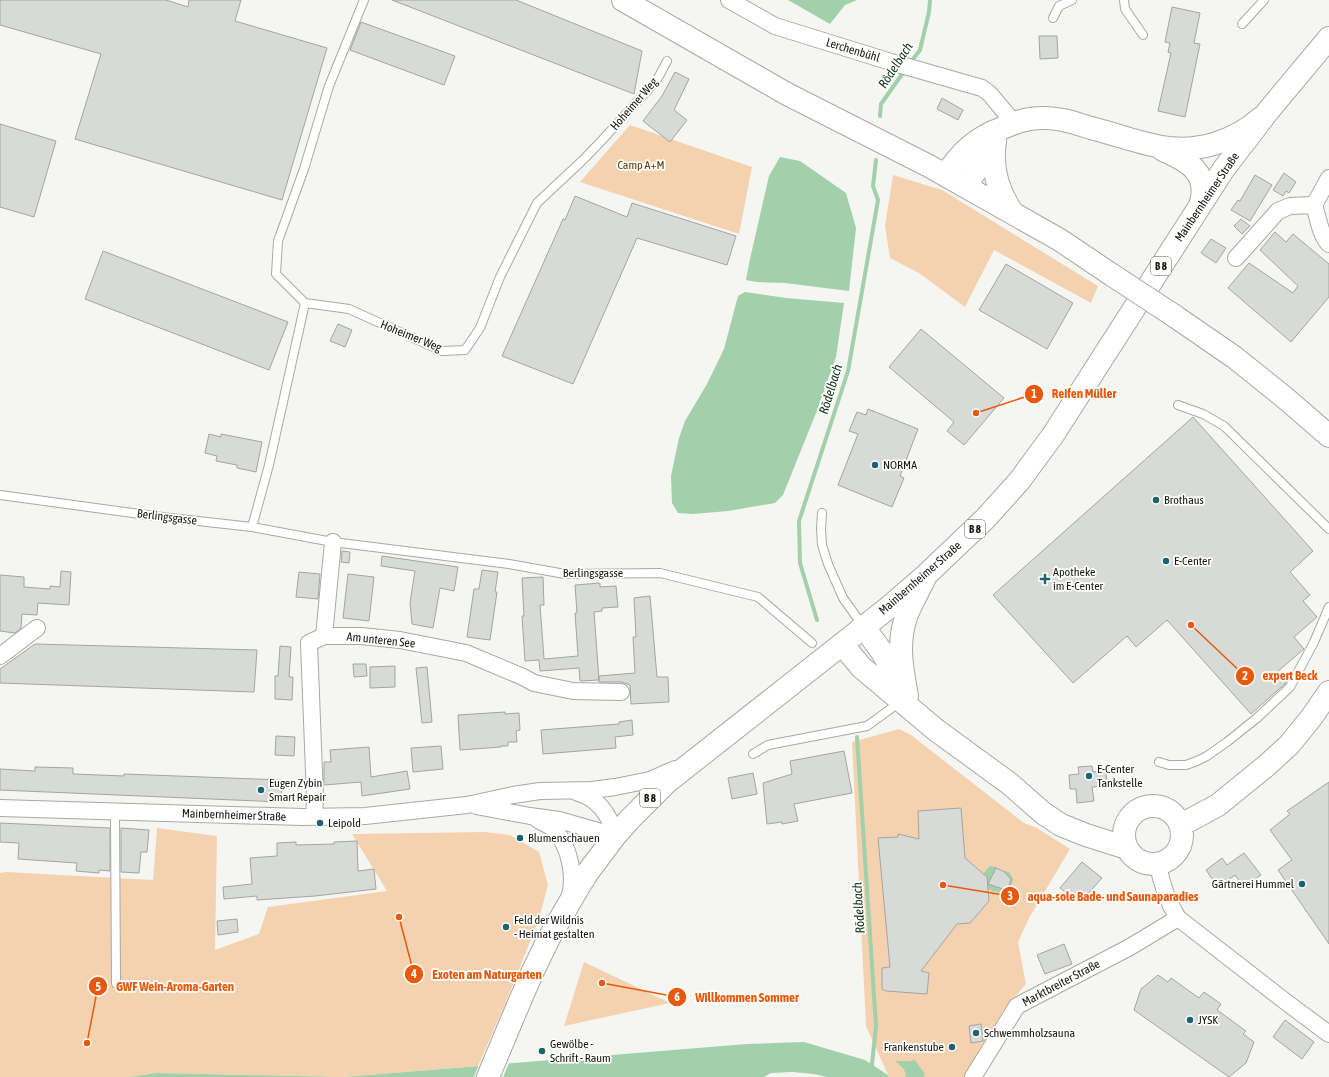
<svg xmlns="http://www.w3.org/2000/svg" width="1329" height="1077" font-family="'Asap Condensed',sans-serif">
<rect width="100%" height="100%" fill="#f5f5f2"/>
<path fill="#f5d2af" d="M 630,125 L 752,167 L 739,234 L 580,182 Z
M 893,175 L 942,190 L 1098,286 L 1091,303 L 994,250 L 965,307 L 919,273 L 890,258 L 885,226 Z
M 899,729 L 911,735 L 1024,823 L 1037,828 L 1070,849 L 1029,918 L 1018,942 L 1026,984 L 1003,1011 L 967,1077 L 889,1077 L 866,1026 L 852,742 Z
M 157,828 L 217,836 L 215,950 L 259,934 L 268,907 L 387,891 L 352,834 L 485,832 L 510,835 L 539,852 L 548,885 L 539,919 L 506,1002 L 478,1066 L 344,1077 L 156,1073 L 130,1077 L 0,1077 L 0,873 L 6,872 L 153,880 Z
M 584,962 L 670,1003 L 564,1026 Z"/>
<path fill="#a1d0aa" d="M 788,0 L 857,0 L 845,5 L 830,24 Z
M 780,157 L 800,161 L 846,193 L 856,228 L 849,291 L 785,283 L 757,282 L 746,280 L 750,259 L 769,176 Z
M 745,292 L 786,298 L 844,303 L 836,357 L 816,413 L 783,495 L 775,503 L 728,511 L 693,514 L 678,513 L 672,503 L 671,476 L 679,438 L 685,421 L 707,384 L 724,349 L 738,296 Z
M 990,866 L 996,867 L 996,869 L 1009,872 L 1013,879 C 1011,894 1000,894 988,889 C 985,887 981,883 978,880 C 983,875 985,870 990,866 Z
M 804,1042 L 865,1060 L 888,1075 L 889,1077 L 827,1077 L 814,1074 L 792,1072 L 771,1073 L 764,1077 L 130,1077 L 156,1073 L 344,1077 L 747,1044 Z
M 914,1059 L 925,1074 L 924,1077 L 906,1077 L 904,1069 L 895,1061 L 912,1061 Z"/>
<path fill="#f5f5f2" d="M 510,1061 L 503,1077 L 474,1077 L 479,1064 Z"/>
<g fill="none" stroke-linecap="round" stroke-linejoin="round">
<path stroke="#a1d0aa" stroke-width="4" d="M 910,63 L 920,50 L 929,12 L 930,0
M 880,116 L 881,104 L 905,70
M 817,620 L 800,563 L 799,521 L 848,371 L 878,200 L 873,186 L 876,160
M 857,737 L 876,1026 L 872,1064 L 873,1077"/>
</g>
<path fill="#d8dad7" stroke="#a3a5a2" d="M 0,0 L 166,0 L 188,7 L 189,0 L 241,0 L 235,21 L 327,48 L 282,200 L 75,139 L 101,54 L 0,25 Z
M 392,0 L 516,0 L 642,51 L 634,94 Z
M 1172,7 L 1200,13 L 1194,43 L 1200,44 L 1185,117 L 1158,111 L 1171,53 L 1168,52 L 1170,43 L 1165,42 Z
M 361,22 L 455,56 L 444,85 L 350,50 Z
M 1039,36 L 1057,36 L 1058,58 L 1040,59 Z
M 675,72 L 689,79 L 674,110 L 687,120 L 670,142 L 643,121 L 662,96 Z
M 942,98 L 963,110 L 958,120 L 937,109 Z
M 0,124 L 56,141 L 34,217 L 0,207 Z
M 1284,173 L 1296,182 L 1289,193 L 1286,191 L 1283,196 L 1273,190 Z
M 1255,175 L 1272,185 L 1250,221 L 1231,210 L 1238,200 L 1240,201 Z
M 575,196 L 627,217 L 632,203 L 736,236 L 727,265 L 637,238 L 573,384 L 502,356 L 563,219 L 565,220 Z
M 1241,219 L 1250,226 L 1242,234 L 1234,226 Z
M 1275,232 L 1286,242 L 1293,234 L 1329,264 L 1329,297 L 1291,342 L 1228,288 L 1249,263 L 1293,293 L 1298,286 L 1260,250 Z
M 1211,239 L 1226,248 L 1216,263 L 1201,253 Z
M 103,251 L 288,322 L 269,370 L 85,299 Z
M 1006,264 L 1073,303 L 1047,349 L 979,310 Z
M 338,324 L 352,330 L 345,347 L 330,341 Z
M 921,329 L 1004,398 L 964,445 L 947,431 L 954,422 L 889,367 Z
M 868,409 L 918,429 L 900,476 L 904,478 L 892,507 L 838,485 L 858,434 L 849,431 L 857,412 L 866,415 Z
M 1193,417 L 1313,551 L 1290,572 L 1310,595 L 1303,601 L 1317,617 L 1294,637 L 1304,649 L 1277,672 L 1286,683 L 1251,714 L 1167,620 L 1136,647 L 1127,636 L 1073,683 L 993,595 Z
M 209,434 L 221,437 L 221,434 L 262,442 L 256,472 L 237,468 L 237,465 L 216,461 L 217,456 L 205,453 Z
M 342,551 L 350,552 L 349,563 L 341,562 Z
M 382,556 L 458,567 L 454,591 L 440,588 L 433,628 L 412,624 L 410,603 L 415,571 L 381,566 Z
M 482,570 L 498,572 L 495,592 L 497,592 L 490,640 L 467,637 L 474,589 L 479,589 Z
M 61,571 L 71,572 L 69,605 L 38,603 L 37,615 L 22,614 L 21,628 L 15,633 L 0,631 L 0,575 L 24,577 L 24,587 L 50,589 L 50,586 L 60,587 Z
M 299,572 L 320,574 L 318,599 L 296,597 Z
M 348,574 L 374,577 L 369,621 L 343,618 Z
M 543,577 L 544,605 L 540,605 L 544,659 L 578,656 L 575,613 L 577,613 L 575,585 L 600,583 L 600,587 L 616,586 L 618,607 L 602,608 L 602,611 L 594,612 L 599,680 L 580,681 L 579,668 L 540,671 L 539,660 L 525,661 L 522,616 L 524,616 L 522,578 Z
M 650,596 L 657,677 L 668,677 L 669,702 L 631,704 L 630,685 L 621,682 L 599,682 L 599,676 L 635,673 L 633,637 L 636,637 L 634,598 Z
M 35,644 L 257,650 L 254,692 L 0,683 L 0,669 Z
M 280,646 L 291,647 L 289,677 L 293,677 L 292,700 L 275,699 L 275,676 L 278,676 Z
M 353,664 L 366,664 L 367,676 L 354,677 Z
M 395,666 L 395,687 L 370,688 L 370,667 Z
M 427,667 L 432,722 L 422,723 L 416,668 Z
M 505,712 L 505,714 L 519,713 L 520,730 L 516,731 L 517,742 L 508,742 L 508,746 L 501,746 L 501,747 L 460,750 L 458,715 Z
M 632,720 L 633,735 L 615,737 L 616,748 L 543,754 L 541,730 L 619,724 L 619,722 Z
M 276,736 L 295,737 L 294,756 L 275,755 Z
M 441,746 L 443,769 L 413,772 L 411,748 Z
M 369,747 L 371,777 L 407,771 L 410,789 L 362,796 L 361,782 L 324,785 L 324,762 L 331,762 L 330,750 Z
M 844,751 L 852,793 L 794,804 L 798,821 L 782,824 L 782,822 L 767,824 L 763,783 L 792,774 L 790,761 Z
M 1092,766 L 1093,772 L 1106,770 L 1107,786 L 1092,787 L 1094,801 L 1077,803 L 1076,789 L 1070,789 L 1069,775 L 1079,774 L 1078,767 Z
M 35,767 L 73,768 L 73,774 L 124,776 L 124,774 L 282,780 L 281,802 L 0,790 L 0,769 L 35,771 Z
M 753,773 L 757,794 L 732,799 L 728,778 Z
M 1329,782 L 1329,944 L 1278,870 L 1292,860 L 1270,830 L 1290,814 L 1287,811 Z
M 961,808 L 965,858 L 987,877 L 989,901 L 970,923 L 957,924 L 921,971 L 929,973 L 927,994 L 886,991 L 882,989 L 882,968 L 890,967 L 878,838 L 898,837 L 898,834 L 919,839 L 918,811 Z
M 0,823 L 110,828 L 110,871 L 99,870 L 99,873 L 76,871 L 77,863 L 18,859 L 19,843 L 0,842 Z
M 121,828 L 149,830 L 147,852 L 141,852 L 139,873 L 121,872 Z
M 357,841 L 358,871 L 374,869 L 376,889 L 315,896 L 257,900 L 257,896 L 224,899 L 223,887 L 252,884 L 250,858 L 277,856 L 277,843 L 296,842 L 296,845 L 334,844 L 334,842 Z
M 1244,853 L 1261,875 L 1244,887 L 1235,875 L 1218,887 L 1206,870 L 1222,858 L 1227,865 Z
M 1082,862 L 1102,878 L 1087,895 L 1080,890 L 1073,899 L 1060,888 Z
M 996,868 L 1003,871 L 1011,879 L 1009,886 L 1006,888 L 1003,889 L 988,884 Z
M 237,919 L 238,932 L 218,935 L 217,921 Z
M 1064,944 L 1072,964 L 1045,974 L 1037,955 Z
M 1158,975 L 1168,982 L 1171,978 L 1199,998 L 1204,992 L 1221,1004 L 1217,1010 L 1246,1031 L 1243,1034 L 1254,1042 L 1246,1063 L 1229,1077 L 1134,1010 L 1141,989 Z
M 1285,1020 L 1314,1042 L 1302,1059 L 1273,1037 Z
M 981,1024 L 983,1041 L 971,1043 L 969,1026 Z"/>
<g fill="none" stroke-linecap="round" stroke-linejoin="round">
<g stroke="#a8a8a5" stroke-width="10">
<path id="lane" d="M 1124,0 L 1125,9 L 1143,35
M 1053,18 L 1059,6 L 1072,0
M 1242,24 L 1264,0
M 305,303 L 276,274 L 278,241 L 304,169 L 329,86 L 364,0
M 1178,405 L 1203,414 L 1224,426 L 1329,529
M 0,495 L 162,517 L 252,527 L 333,542 L 509,564 L 565,574 L 660,573 L 758,597 L 812,643
M 822,513 L 821,529 L 822,545 L 828,564 L 843,598 L 863,626
M 252,527 L 269,465 L 305,303 L 349,309 L 442,351 L 465,350 L 480,328 L 500,277 L 537,203 L 585,158 L 604,138 L 657,80 L 667,61
M 753,754 L 768,745 L 867,726 L 900,702
M 1159,762 L 1169,765 L 1186,765 L 1197,761 L 1207,756 L 1227,742 L 1257,718 L 1290,687 L 1314,642 L 1329,607
M 115,812 L 116,983"/>
</g>
<g stroke="#a8a8a5" stroke-width="18">
<path id="street" d="M 729,0 L 775,26 L 891,62 L 982,88 L 989,93 L 1014,123
M 1314,205 C 1318,217 1320,235 1329,244
M 1314,205 L 1329,178
M 1236,258 L 1278,211 L 1290,206 L 1314,205
M 324,636 L 333,542
M 0,656 L 37,628
M 576,792 C 598,798 610,815 615,836
M 476,806 L 530,816 L 559,820 L 615,836
M 0,808 L 302,817 L 365,816 L 467,805 L 513,795 L 540,791 L 592,790 L 615,787 L 650,780 L 675,769
M 314,817 L 315,798 L 309,643 L 324,636 L 361,636 L 400,640 L 466,653 L 523,677 L 534,683 L 573,691 L 621,692
M 538,820 C 543,823 550,825 554,830 C 570,846 576,878 569,899
M 1158,863 C 1161,884 1167,901 1178,918 L 1286,1002 L 1329,1034
M 973,1077 L 1017,1006 L 1130,947 L 1178,918"/>
</g>
<g stroke="#a8a8a5" stroke-width="24">
<path id="secondary" d="M 623,0 L 787,94 L 929,166 L 1060,240 L 1109,273
M 995,141 C 991,168 997,191 1013,213
M 1163,150 C 1188,161 1209,172 1201,203
M 946,175 C 960,153 976,138 1000,129 C 1014,123 1026,118 1041,118 C 1058,117 1075,123 1091,128 C 1115,134 1138,143 1162,147 C 1197,153 1234,142 1261,118
M 966,186 L 994,142
M 1173,315 L 1234,357 L 1284,397 L 1329,436
M 863,626 L 882,652 L 900,685
M 842,644 L 861,667 L 880,683 L 936,730 L 1010,784 L 1043,813 L 1061,825 L 1086,835 L 1127,848
M 907,696 C 902,669 897,644 906,617 C 911,603 920,589 926,575
M1124 835a29 29 0 1 1 58 0a29 29 0 1 1-58 0Z
M 1181,825 L 1218,805 L 1266,766 L 1289,745 L 1311,718 L 1329,692"/>
</g>
<g stroke="#a8a8a5" stroke-width="24">
<path id="primary" d="M 488,1077 L 511,1022 L 532,973 L 549,938 L 578,888 L 588,872 L 615,836 L 630,819 L 667,782 L 888,608 L 926,575 L 986,518 L 1020,480 L 1053,435 L 1223,170 L 1269,110 L 1329,38"/>
</g>
<use href="#lane" stroke="#fff" stroke-width="8"/>
<use href="#street" stroke="#fff" stroke-width="16"/>
<use href="#secondary" stroke="#fff" stroke-width="22"/>
<use href="#primary" stroke="#fff" stroke-width="22"/>
<g stroke="#a8a8a5" stroke-width="24" stroke-linecap="butt">
<path id="secondary-bridge" d="M 1109,273 L 1173,315"/>
</g>
<use href="#secondary-bridge" stroke="#fff" stroke-width="22"/>
</g>
<g fill="#1a6471" stroke="#fffffe" stroke-width="1.5">
<circle cx="875" cy="465" r="4"/>
<circle cx="1156" cy="500" r="4"/>
<circle cx="1166" cy="561" r="4"/>
<path d="M1043 573h4v4h4v4h-4v4h-4v-4h-4v-4h4z"/>
<circle cx="1089" cy="776" r="4"/>
<circle cx="261" cy="790" r="4"/>
<circle cx="320" cy="823" r="4"/>
<circle cx="520" cy="838" r="4"/>
<circle cx="1302" cy="884" r="4"/>
<circle cx="506" cy="927" r="4"/>
<circle cx="1190" cy="1020" r="4"/>
<circle cx="976" cy="1033" r="4"/>
<circle cx="952" cy="1047" r="4"/>
<circle cx="542" cy="1051" r="4"/>
</g>
<g text-anchor="middle" stroke-width="3.5" stroke-linejoin="round" paint-order="stroke">
<g fill="#fffffe" stroke="#5c5c5b" stroke-width="1">
<rect x="1151" y="257" width="20" height="18" rx="3"/>
<rect x="965" y="520" width="20" height="18" rx="3"/>
<rect x="640" y="789" width="20" height="18" rx="3"/>
</g>
<g font-size="11" font-weight="bold" fill="#161615">
<text x="1161" y="270">B 8</text>
<text x="975" y="533">B 8</text>
<text x="650" y="802">B 8</text>
</g>
<g font-size="12" fill="#161615" stroke="#fffffe">
<text transform="translate(853 50) rotate(17)" y="4">Lerchenbühl</text>
<text transform="translate(634 104) rotate(-49)" y="4">Hoheimer Weg</text>
<text transform="translate(1207 197) rotate(-56)" y="4">Mainbernheimer Straße</text>
<text transform="translate(411 336) rotate(22)" y="4">Hoheimer Weg</text>
<text transform="translate(167 517) rotate(7)" y="4">Berlingsgasse</text>
<text x="593" y="577">Berlingsgasse</text>
<text transform="translate(920 578) rotate(-41)" y="4">Mainbernheimer Straße</text>
<text transform="translate(381 640) rotate(6)" y="4">Am unteren See</text>
<text transform="translate(234 815) rotate(2)" y="4">Mainbernheimer Straße</text>
<text transform="translate(1061 983) rotate(-28)" y="4">Marktbreiter Straße</text>
</g>
<g font-size="12" fill="#5f3905" stroke="#fffffe">
<text x="641" y="169">Camp A+M</text>
</g>
<g font-size="12" fill="#161615" stroke="#fffffe" text-anchor="start">
<text x="883" y="469">NORMA</text>
<text x="1164" y="504">Brothaus</text>
<text x="1174" y="565">E-Center</text>
<text x="1053" y="576">Apotheke<tspan x="1053" dy="14">im E-Center</tspan></text>
<text x="1097" y="773">E-Center<tspan x="1097" dy="14">Tankstelle</tspan></text>
<text x="269" y="787">Eugen Zybin<tspan x="269" dy="14">Smart Repair</tspan></text>
<text x="328" y="827">Leipold</text>
<text x="528" y="842">Blumenschauen</text>
<text x="1294" y="888" text-anchor="end">Gärtnerei Hummel</text>
<text x="514" y="924">Feld der Wildnis<tspan x="514" dy="14">- Heimat gestalten</tspan></text>
<text x="1198" y="1024">JYSK</text>
<text x="984" y="1037">Schwemmholzsauna</text>
<text x="550" y="1048">Gewölbe -<tspan x="550" dy="14">Schrift - Raum</tspan></text>
<text x="944" y="1051" text-anchor="end">Frankenstube</text>
</g>
<g font-size="13" font-style="italic" fill="#0e3218" stroke="#fffffe">
<text transform="translate(895 65) rotate(-57)" y="5">Rödelbach</text>
<text transform="translate(830 389) rotate(-73)" y="5">Rödelbach</text>
<text transform="translate(858 908) rotate(-94)" y="5">Rödelbach</text>
</g>
</g>
<path fill="none" stroke="#e8590c" stroke-width="1.5" d="M976 413L1034 394M1191 625L1245 676M943 885L1010 896M399 917L414 974M87 1043L98 986M602 983L677 997"/>
<g fill="#e8590c" stroke="#fffffe" stroke-width="1.5">
<circle cx="976" cy="413" r="4"/>
<circle cx="1191" cy="625" r="4"/>
<circle cx="943" cy="885" r="4"/>
<circle cx="399" cy="917" r="4"/>
<circle cx="87" cy="1043" r="4"/>
<circle cx="602" cy="983" r="4"/>
<circle cx="1034" cy="394" r="10"/>
<circle cx="1245" cy="676" r="10"/>
<circle cx="1010" cy="896" r="10"/>
<circle cx="414" cy="974" r="10"/>
<circle cx="98" cy="986" r="10"/>
<circle cx="677" cy="997" r="10"/>
</g>
<g font-size="12" text-anchor="middle" font-weight="bold" fill="#fff">
<text x="1034" y="398">1</text>
<text x="1245" y="680">2</text>
<text x="1010" y="900">3</text>
<text x="414" y="978">4</text>
<text x="98" y="991">5</text>
<text x="677" y="1001">6</text>
</g>
<g font-size="13" text-anchor="middle" font-weight="bold" fill="#e8590c" stroke="#fffffe" stroke-width="3.5" stroke-linejoin="round" paint-order="stroke">
<text x="1084" y="398">Reifen Müller</text>
<text x="1290" y="680">expert Beck</text>
<text x="1113" y="901">aqua-sole Bade- und Saunaparadies</text>
<text x="487" y="979">Exoten am Naturgarten</text>
<text x="175" y="991">GWF Wein-Aroma-Garten</text>
<text x="747" y="1002">Willkommen Sommer</text>
</g>
</svg>
